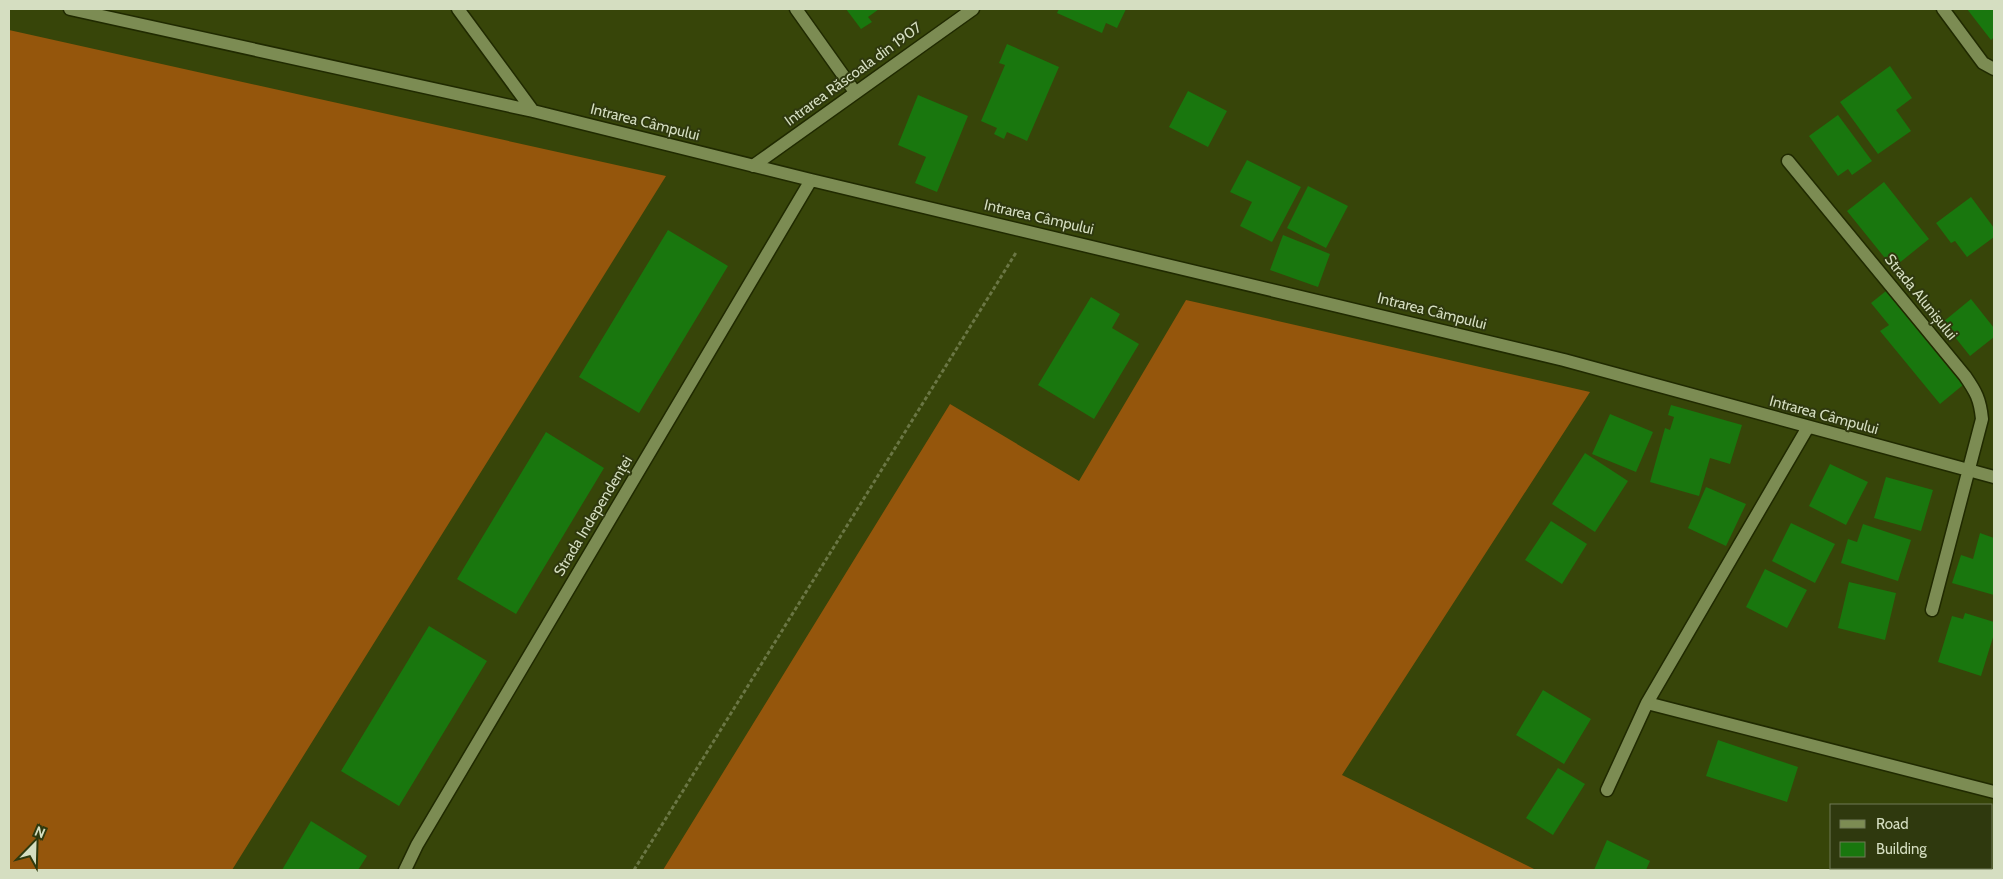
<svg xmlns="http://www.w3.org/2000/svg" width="2003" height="879" font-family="Cabin,sans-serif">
<rect width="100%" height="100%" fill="#374509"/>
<path fill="#95560c" d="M 9,30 L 666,176 L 232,870 L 9,870 Z
M 1186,300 L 1590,392 L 1342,775 L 1536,870 L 663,870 L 950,404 L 1079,481 Z"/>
<path fill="#19770e" d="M 846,9 L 879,9 L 868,17 L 872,22 L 861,29 Z
M 1059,9 L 1126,9 L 1117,28 L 1106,23 L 1102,33 L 1057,13 Z
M 1967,9 L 1994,9 L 1994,37 L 1991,40 Z
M 1007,44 L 1059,67 L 1027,141 L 1007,132 L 1004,139 L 994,134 L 997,128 L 981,121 L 1005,65 L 999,63 Z
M 1890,66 L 1912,98 L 1896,110 L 1911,131 L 1878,154 L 1840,102 Z
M 1188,91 L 1227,111 L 1208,147 L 1169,127 Z
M 918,95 L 968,116 L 937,192 L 915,183 L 926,157 L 898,145 Z
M 1838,115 L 1872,161 L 1852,175 L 1848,169 L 1838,176 L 1809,136 Z
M 1247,160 L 1301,187 L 1272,242 L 1240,226 L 1252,202 L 1230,192 Z
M 1884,182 L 1929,239 L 1893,268 L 1847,211 Z
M 1308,186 L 1348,206 L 1326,248 L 1287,228 Z
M 1971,197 L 1994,228 L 1994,237 L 1967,257 L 1955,241 L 1951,243 L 1936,223 Z
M 668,230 L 728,266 L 639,413 L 579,377 Z
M 1283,235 L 1330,254 L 1318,287 L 1270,270 Z
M 1886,291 L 1963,385 L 1940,404 L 1880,331 L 1889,325 L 1871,303 Z
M 1091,297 L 1120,314 L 1112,328 L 1139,344 L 1094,419 L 1038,385 Z
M 1971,299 L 1994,328 L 1994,337 L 1970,356 L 1943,322 Z
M 1671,405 L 1742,425 L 1730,464 L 1710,458 L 1699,496 L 1650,482 L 1665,428 L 1670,430 L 1674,417 L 1668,415 Z
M 1610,414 L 1653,432 L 1636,472 L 1592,454 Z
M 546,432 L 604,468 L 516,614 L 457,579 Z
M 1585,453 L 1628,481 L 1595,532 L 1552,504 Z
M 1830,464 L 1868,482 L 1846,525 L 1809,506 Z
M 1886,477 L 1933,490 L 1921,531 L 1874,518 Z
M 1706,487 L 1746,504 L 1726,546 L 1688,528 Z
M 1551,521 L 1587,544 L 1562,584 L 1525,560 Z
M 1791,523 L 1835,544 L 1815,583 L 1772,561 Z
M 1863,524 L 1911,540 L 1898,581 L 1841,563 L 1848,539 L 1857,542 Z
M 1980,533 L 1994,538 L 1994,595 L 1952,583 L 1961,555 L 1973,559 Z
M 1765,569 L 1807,590 L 1787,628 L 1746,607 Z
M 1849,582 L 1896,593 L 1885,640 L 1838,628 Z
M 1965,613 L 1994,622 L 1994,634 L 1981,676 L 1938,662 L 1952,616 L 1963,619 Z
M 429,626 L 487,661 L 399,806 L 341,771 Z
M 1543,690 L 1591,719 L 1564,764 L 1516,735 Z
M 1718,740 L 1798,767 L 1787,802 L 1706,776 Z
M 1558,768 L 1585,784 L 1553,835 L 1526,818 Z
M 311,821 L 367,856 L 358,870 L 282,870 Z
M 1607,840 L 1650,861 L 1646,870 L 1594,870 Z"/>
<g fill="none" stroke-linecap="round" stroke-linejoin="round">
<g stroke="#202a00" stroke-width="15">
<path id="street" d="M 70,9 L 533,111 L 811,180 L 1564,360 L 1994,477
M 458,9 L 533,111
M 796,9 L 855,92
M 1943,9 L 1983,63 L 1994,69
M 1788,161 L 1965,376 C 1976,392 1980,399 1982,419 L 1932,610
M 753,166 L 973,9
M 1647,703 L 1994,792
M 1607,790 L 1647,703 L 1808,427
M 405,870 L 417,845 L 811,180"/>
</g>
<path stroke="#6a7644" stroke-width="3" stroke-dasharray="4 2.5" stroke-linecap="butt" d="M 634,870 L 1017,251"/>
<use href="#street" stroke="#7c8c53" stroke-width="12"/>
</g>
<g text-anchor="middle" stroke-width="4" stroke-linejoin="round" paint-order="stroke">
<g font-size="15" fill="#d5dec1" stroke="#2f390e">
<text transform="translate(853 74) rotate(-36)" y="5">Intrarea Răscoala din 1907</text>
<text transform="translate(645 122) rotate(14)" y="5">Intrarea Câmpului</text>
<text transform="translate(1039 217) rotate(13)" y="5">Intrarea Câmpului</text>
<text transform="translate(1921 297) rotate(51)" y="5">Strada Alunișului</text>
<text transform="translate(1432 311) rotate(14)" y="5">Intrarea Câmpului</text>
<text transform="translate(1824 415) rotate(15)" y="5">Intrarea Câmpului</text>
<text transform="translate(593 516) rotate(-59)" y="5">Strada Independenței</text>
</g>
</g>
<rect width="2003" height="879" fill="none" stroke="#d5dec1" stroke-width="20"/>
<rect x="1830" y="804" width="162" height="65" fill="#2f390e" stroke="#717b56"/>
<rect x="1840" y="820" width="25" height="8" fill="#7c8c53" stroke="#717b56"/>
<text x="1876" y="829" font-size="15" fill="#d5dec1">Road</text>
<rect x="1840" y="842" width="25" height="15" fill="#19770e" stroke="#717b56"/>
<text x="1876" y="854" font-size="15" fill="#d5dec1">Building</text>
<g transform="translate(35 844) rotate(23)" stroke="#2f390e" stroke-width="4" paint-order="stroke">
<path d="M0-4L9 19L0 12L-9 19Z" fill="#d5dec1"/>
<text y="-8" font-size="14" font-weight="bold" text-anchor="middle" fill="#d5dec1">N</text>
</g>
</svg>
